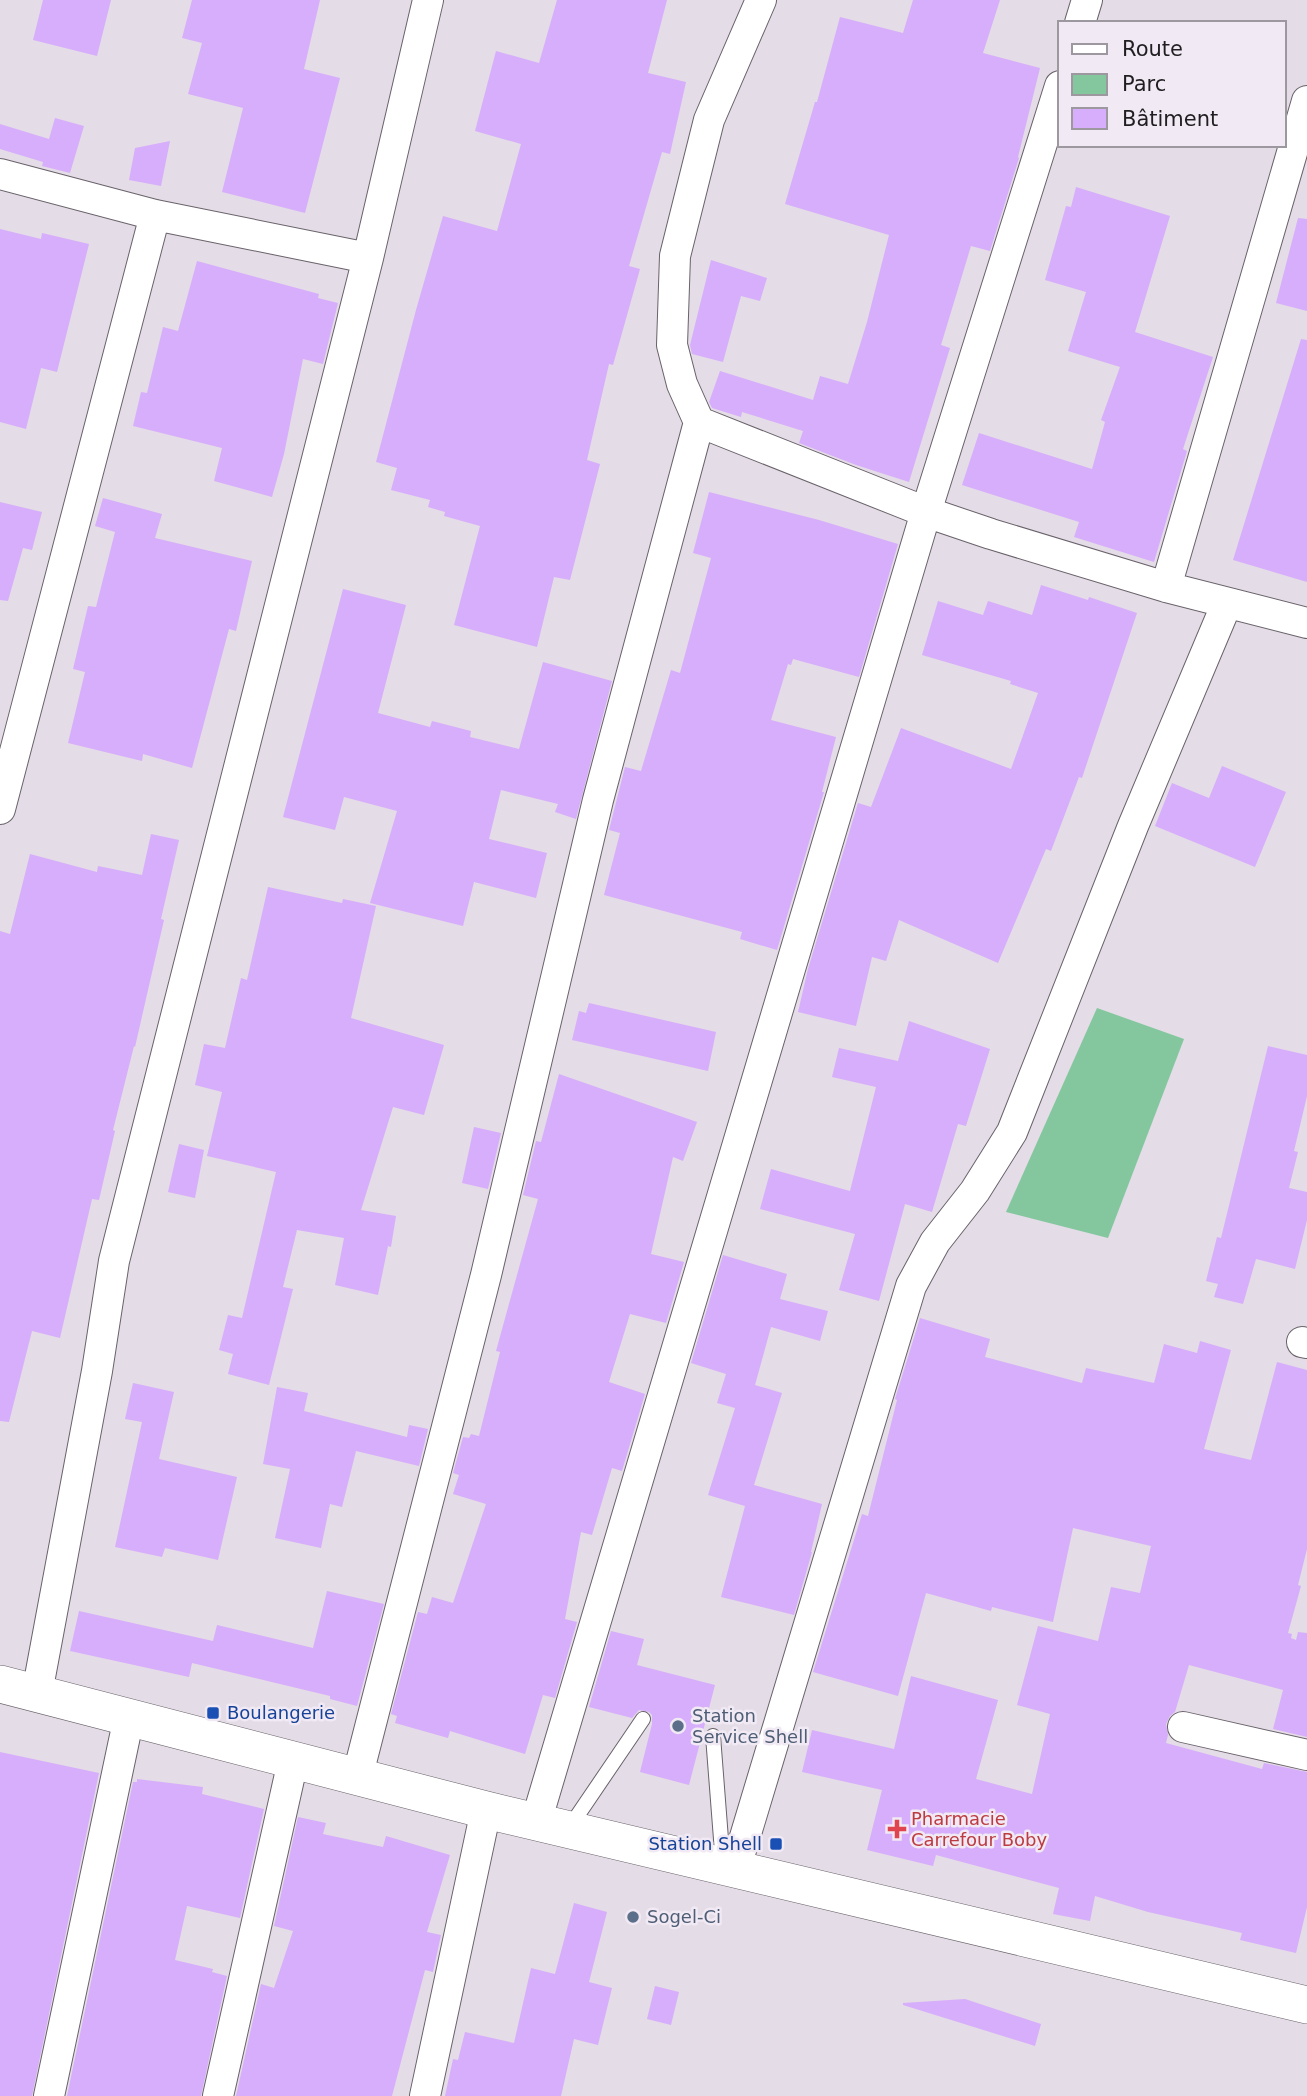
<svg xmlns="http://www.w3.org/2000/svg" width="1307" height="2096" font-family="'DejaVu Sans',sans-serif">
<rect width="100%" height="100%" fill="#e4dce6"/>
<path fill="#84c79f" d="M 1097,1008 L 1184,1039 L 1108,1238 L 1006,1212 Z"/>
<path fill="#d7aefb" d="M 43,0 L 111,0 L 97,56 L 33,40 Z
M 192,0 L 320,0 L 304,69 L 340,78 L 305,213 L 222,192 L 243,108 L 188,94 L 202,43 L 182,38 Z
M 557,0 L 667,0 L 648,73 L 686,82 L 670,154 L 662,152 L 629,266 L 640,269 L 613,365 L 609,364 L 587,460 L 600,464 L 570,580 L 554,577 L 537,647 L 454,625 L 480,526 L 444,516 L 445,512 L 428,507 L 430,500 L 391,490 L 397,468 L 376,462 L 416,310 L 443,216 L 497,231 L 521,144 L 475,131 L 496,51 L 539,63 Z
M 913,0 L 1000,0 L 983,53 L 1040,68 L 1018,157 L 1019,158 L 990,251 L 971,246 L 941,345 L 950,348 L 909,482 L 856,465 L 799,443 L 803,431 L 742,412 L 741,417 L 712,408 L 709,402 L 720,371 L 813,400 L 820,376 L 848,384 L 867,322 L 889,235 L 785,204 L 815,102 L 817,102 L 840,17 L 903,33 Z
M 55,118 L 84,126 L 70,173 L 42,166 L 43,162 L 0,149 L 0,124 L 49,139 Z
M 170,141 L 161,186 L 129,180 L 135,148 Z
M 1076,187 L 1170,216 L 1135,332 L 1213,357 L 1183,449 L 1187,451 L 1154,562 L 1074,537 L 1079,522 L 962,485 L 979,433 L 1092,469 L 1105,422 L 1101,420 L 1120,367 L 1068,351 L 1086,292 L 1045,280 L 1066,206 L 1071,207 Z
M 1298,218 L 1307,219 L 1307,311 L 1276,303 Z
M 0,229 L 41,239 L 42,233 L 89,244 L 57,372 L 41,368 L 26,429 L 0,422 Z
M 711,260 L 767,278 L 760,301 L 741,296 L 723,362 L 692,354 L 690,345 Z
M 197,261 L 319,294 L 318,298 L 338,303 L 323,364 L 303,359 L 284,454 L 272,497 L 214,481 L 222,448 L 133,426 L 141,392 L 147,393 L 163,327 L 178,331 Z
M 1301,339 L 1307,340 L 1307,582 L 1233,560 Z
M 709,492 L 819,520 L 898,544 L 859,677 L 793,659 L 791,665 L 788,664 L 771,720 L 836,737 L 822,792 L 824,792 L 777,950 L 740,939 L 742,932 L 604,895 L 620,833 L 609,830 L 625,767 L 641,771 L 671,670 L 680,673 L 711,558 L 693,553 Z
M 103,498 L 162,514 L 155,538 L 252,561 L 236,631 L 229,629 L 192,768 L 143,754 L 142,761 L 68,743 L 85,672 L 73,669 L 88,606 L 96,607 L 115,532 L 95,526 Z
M 0,502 L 42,512 L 32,550 L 23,548 L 8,601 L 0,600 Z
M 1041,585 L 1088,600 L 1089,597 L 1137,613 L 1082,778 L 1079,777 L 1051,851 L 1046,849 L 998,963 L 899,920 L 886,961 L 872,957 L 856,1026 L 798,1012 L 808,969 L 858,803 L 871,807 L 901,728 L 1011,769 L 1038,693 L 1010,684 L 1011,681 L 922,655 L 938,601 L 983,615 L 988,601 L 1032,615 Z
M 343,589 L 406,605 L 378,713 L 430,727 L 432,721 L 471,731 L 470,737 L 519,749 L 543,662 L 612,681 L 576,819 L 555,812 L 558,804 L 501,790 L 489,839 L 547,853 L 536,898 L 474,882 L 463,926 L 370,903 L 397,811 L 344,797 L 335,830 L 283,817 Z
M 1222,766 L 1286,792 L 1255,867 L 1155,826 L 1172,783 L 1209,798 Z
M 151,834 L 179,840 L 161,919 L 164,920 L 135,1047 L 134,1046 L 113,1130 L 115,1131 L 99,1200 L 92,1199 L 60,1338 L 32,1331 L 9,1422 L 0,1421 L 0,931 L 10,934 L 30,854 L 97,872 L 98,866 L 142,875 Z
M 268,887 L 342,903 L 343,899 L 376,906 L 351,1018 L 444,1045 L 424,1115 L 393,1107 L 361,1210 L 396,1216 L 391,1247 L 388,1246 L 378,1295 L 335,1285 L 344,1238 L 297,1230 L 283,1287 L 293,1289 L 269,1385 L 228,1374 L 233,1354 L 219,1350 L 228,1315 L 242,1318 L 276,1172 L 207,1156 L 222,1092 L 195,1085 L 204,1044 L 225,1048 L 241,978 L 247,980 Z
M 589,1003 L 716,1032 L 708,1071 L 572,1040 L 579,1011 L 586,1013 Z
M 909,1021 L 990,1049 L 966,1126 L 958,1124 L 932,1212 L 905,1204 L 879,1301 L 839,1290 L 855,1234 L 760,1209 L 771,1169 L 850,1191 L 876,1087 L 832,1077 L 839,1048 L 898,1061 Z
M 1268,1046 L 1307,1055 L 1307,1096 L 1294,1151 L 1298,1152 L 1289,1188 L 1307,1192 L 1307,1220 L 1295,1269 L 1256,1259 L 1243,1304 L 1214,1297 L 1218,1284 L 1206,1281 L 1217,1237 L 1221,1238 Z
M 559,1074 L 697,1122 L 683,1161 L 673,1157 L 651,1254 L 684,1262 L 666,1323 L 630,1314 L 609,1382 L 645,1394 L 622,1471 L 612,1468 L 592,1535 L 581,1532 L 565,1619 L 577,1622 L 555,1698 L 543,1695 L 525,1754 L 450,1731 L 448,1738 L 395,1723 L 397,1716 L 391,1714 L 418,1612 L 427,1614 L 432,1597 L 453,1603 L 486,1504 L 453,1494 L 459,1475 L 453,1473 L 463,1437 L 469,1438 L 471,1434 L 479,1436 L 500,1352 L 496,1351 L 538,1199 L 523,1195 L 536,1141 L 541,1142 Z
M 474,1127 L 501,1133 L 488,1189 L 462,1183 Z
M 179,1144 L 204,1150 L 195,1198 L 168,1192 Z
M 723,1255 L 787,1274 L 780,1299 L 828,1311 L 820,1341 L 771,1327 L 755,1385 L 782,1393 L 754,1485 L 822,1504 L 811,1552 L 812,1552 L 794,1615 L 721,1597 L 745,1506 L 708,1495 L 735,1408 L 717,1403 L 726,1374 L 691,1363 Z
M 920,1318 L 990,1339 L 985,1357 L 1082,1383 L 1086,1368 L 1154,1383 L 1164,1344 L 1197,1353 L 1200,1341 L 1231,1350 L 1204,1449 L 1251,1460 L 1277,1362 L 1307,1370 L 1307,1549 L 1298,1585 L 1301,1586 L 1288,1633 L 1292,1634 L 1291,1638 L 1296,1640 L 1298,1632 L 1307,1633 L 1307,1737 L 1273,1729 L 1283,1690 L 1189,1665 L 1175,1712 L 1170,1716 L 1166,1724 L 1168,1735 L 1166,1743 L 1262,1769 L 1264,1763 L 1307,1772 L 1307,1907 L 1296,1953 L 1240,1940 L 1242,1933 L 1148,1912 L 1095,1896 L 1090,1921 L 1053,1914 L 1059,1888 L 936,1855 L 933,1866 L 867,1850 L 882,1790 L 802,1772 L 812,1730 L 894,1749 L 911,1676 L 998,1700 L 976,1779 L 1032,1794 L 1050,1714 L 1017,1705 L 1038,1626 L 1098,1641 L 1111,1587 L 1140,1593 L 1151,1546 L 1073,1528 L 1053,1622 L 992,1607 L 991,1611 L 926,1593 L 898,1696 L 813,1672 L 862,1514 L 868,1516 L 897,1400 L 895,1399 Z
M 133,1383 L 174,1392 L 159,1459 L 237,1477 L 218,1560 L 165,1548 L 162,1557 L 115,1547 L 142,1422 L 125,1419 Z
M 277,1387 L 308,1393 L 304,1411 L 407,1437 L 409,1425 L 428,1429 L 419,1466 L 356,1451 L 342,1507 L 330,1504 L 321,1548 L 275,1538 L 290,1469 L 263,1464 Z
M 327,1591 L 384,1604 L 357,1706 L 330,1699 L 330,1696 L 192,1663 L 189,1677 L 70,1651 L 79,1611 L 213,1641 L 217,1625 L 313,1648 Z
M 611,1631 L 644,1639 L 637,1665 L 715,1685 L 689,1785 L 640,1772 L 652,1724 L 652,1715 L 649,1712 L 639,1710 L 632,1718 L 589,1707 Z
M 0,1752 L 99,1773 L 32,2096 L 0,2096 Z
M 137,1779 L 203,1787 L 202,1794 L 264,1809 L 240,1918 L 187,1906 L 175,1960 L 213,1969 L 212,1972 L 227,1976 L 201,2096 L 67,2096 L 133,1782 L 137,1782 Z
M 298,1817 L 326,1823 L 323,1834 L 383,1847 L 386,1836 L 450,1855 L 427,1932 L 441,1935 L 433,1972 L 425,1970 L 392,2096 L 236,2096 L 261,1984 L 274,1988 L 293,1931 L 274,1926 Z
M 574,1903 L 607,1912 L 589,1982 L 612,1988 L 598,2045 L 574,2039 L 561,2096 L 445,2096 L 453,2059 L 458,2060 L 465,2032 L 514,2043 L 531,1968 L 555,1974 Z
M 655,1986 L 679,1992 L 671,2025 L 647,2019 Z
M 965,1999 L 1041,2024 L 1035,2046 L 903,2005 L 903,2003 Z"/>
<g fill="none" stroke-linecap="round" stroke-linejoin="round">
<g stroke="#69626a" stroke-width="16">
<path id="service" d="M 713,1736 L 723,1865
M 569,1828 L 643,1719"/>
</g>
<g stroke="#69626a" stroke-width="32">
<path id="minor" d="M 1080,23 L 1087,0
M 0,174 L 155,215 L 368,258
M 699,422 L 926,512 L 991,534 L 1166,587 L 1307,623
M 1166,587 L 1307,101
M 0,809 L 155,215
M 1302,1342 L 1307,1343
M 37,1693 L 97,1371 L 114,1261 L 368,258 L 428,0
M 1183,1727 L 1307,1755
M 357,1778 L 486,1275 L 598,800 L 699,422 L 682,384 L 672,345 L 675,256 L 709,120 L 761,0
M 536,1822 L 926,512 L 1060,86
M 735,1870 L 911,1286 L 935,1242 L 975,1191 L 1012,1132 L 1133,826 L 1227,603
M 49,2096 L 129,1717
M 218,2096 L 293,1761
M 425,2096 L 486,1810"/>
</g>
<g stroke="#69626a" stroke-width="38">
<path id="tertiary" d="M 0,1684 L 486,1810 L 1307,2005"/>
</g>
<use href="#service" stroke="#fff" stroke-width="14"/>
<use href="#minor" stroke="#fff" stroke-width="30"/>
<use href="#tertiary" stroke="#fff" stroke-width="37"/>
</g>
<g fill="#1a4fb4" stroke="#f1e9f3" stroke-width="2.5">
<rect x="206" y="1706" width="14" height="14" rx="3.5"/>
<rect x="769" y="1837" width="14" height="14" rx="3.5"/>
</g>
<g fill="#5c6f8a" stroke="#f1e9f3" stroke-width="2.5">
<circle cx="678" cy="1726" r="7"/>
<circle cx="633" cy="1917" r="7"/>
</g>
<path fill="#e0444e" stroke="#f1e9f3" stroke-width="2.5" d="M893.5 1818.5h7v7h7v7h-7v7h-7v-7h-7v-7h7z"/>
<g text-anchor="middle" stroke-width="5" stroke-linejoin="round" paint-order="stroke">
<g font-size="18" fill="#164399" stroke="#f1e9f3" text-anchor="start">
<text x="227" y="1719">Boulangerie</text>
<text x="762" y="1850" text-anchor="end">Station Shell</text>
</g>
<g font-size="18" fill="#4e5e75" stroke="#f1e9f3" text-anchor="start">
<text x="692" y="1722">Station<tspan x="692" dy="21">Service Shell</tspan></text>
<text x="647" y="1923">Sogel-Ci</text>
</g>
<g font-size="18" fill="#be3a42" stroke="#f1e9f3" text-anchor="start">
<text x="911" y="1825">Pharmacie<tspan x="911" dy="21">Carrefour Boby</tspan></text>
</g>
</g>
<rect x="1058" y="21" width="228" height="126" fill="#f1e9f3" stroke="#9d989f" stroke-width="2"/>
<rect x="1072" y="44" width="35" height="10" fill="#ffffff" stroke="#9d989f" stroke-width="2"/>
<text x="1122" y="56" font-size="21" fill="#201e21">Route</text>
<rect x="1072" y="74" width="35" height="21" fill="#84c79f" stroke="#9d989f" stroke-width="2"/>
<text x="1122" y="91" font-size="21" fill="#201e21">Parc</text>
<rect x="1072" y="108" width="35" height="21" fill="#d7aefb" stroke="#9d989f" stroke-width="2"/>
<text x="1122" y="126" font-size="21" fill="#201e21">Bâtiment</text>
</svg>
